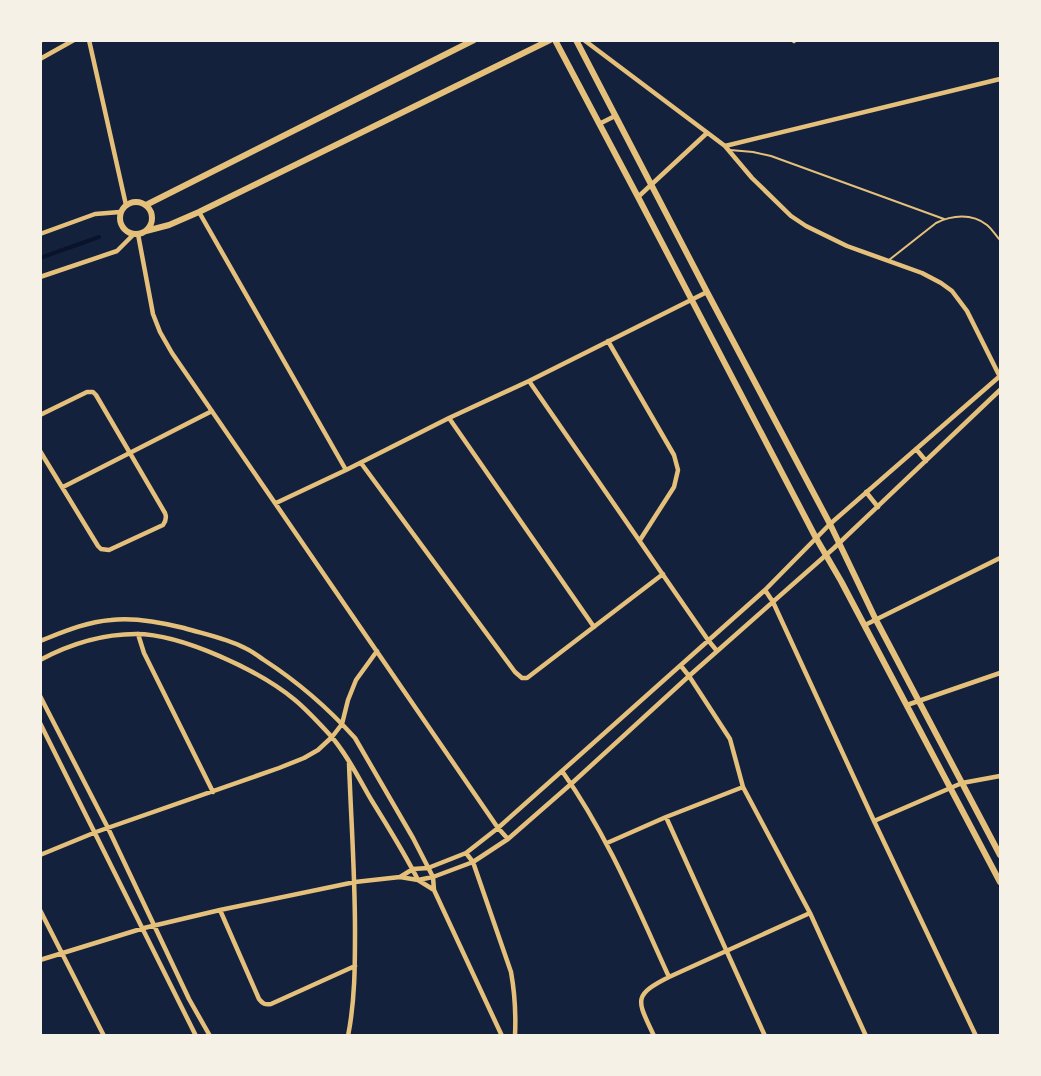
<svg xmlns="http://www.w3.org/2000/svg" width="1041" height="1076" font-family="Georgia,serif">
<rect width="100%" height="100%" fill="#14213d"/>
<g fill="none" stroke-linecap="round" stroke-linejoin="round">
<path stroke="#0b132b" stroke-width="4" d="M 40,258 L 99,237"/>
<path stroke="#e5c07b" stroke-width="2" d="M 730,150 L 753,152 L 771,156 L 944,219
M 889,260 L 936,223 C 952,215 972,213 987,225 C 992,229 996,236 1000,240"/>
<path stroke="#e5c07b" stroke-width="4.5" d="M 89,40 L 126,205
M 584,40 L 725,146 L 752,178 L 791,216 L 806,226 L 847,246 L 922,273 L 941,283 L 952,291 L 967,311 L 1000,377
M 40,41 L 42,40
M 794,41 L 795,40
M 40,59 L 74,40
M 599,124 L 615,116
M 725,146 L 1000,79
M 638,197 L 707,133
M 199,212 L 346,470
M 40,234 L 95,214 L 120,212
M 138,234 L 153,314 L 160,332 L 172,353 L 498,828 L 508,839
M 40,277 L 117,251 L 134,234
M 608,341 L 674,455 L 678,470 L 674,487 L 640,540
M 529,381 L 708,640 L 717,651
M 40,415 L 87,392 L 93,392 L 96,395 L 165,513 C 167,518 166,521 163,525 L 109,550 L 101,549 L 98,546 L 40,451
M 449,418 L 594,627
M 916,449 L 926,461
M 361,463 L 515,672 L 522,678 L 527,678 L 663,574
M 63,487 L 212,411
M 866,492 L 878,507
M 276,503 L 346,470 L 449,418 L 529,381 L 707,292
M 765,590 L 773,602 L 874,821 L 976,1036
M 865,625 L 1000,558
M 138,634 L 144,653 L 213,792
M 40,641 C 63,632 86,622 111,620 C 135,617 160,622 184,628 C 204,634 226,638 245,648 C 252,651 258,656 264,660 C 298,682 328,708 355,738 L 413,838 L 433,877 L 434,890 L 502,1036
M 40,660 C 70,644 103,634 136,634 C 182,634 260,671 295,700 C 307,710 319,723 330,735 C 347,754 359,779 372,801 C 388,827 404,852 418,880 L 434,890
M 681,666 L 689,676 L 730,739 L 743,787 L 810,913 L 866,1036
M 40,696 L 108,828 L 189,999 L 210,1036
M 907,705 L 1000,673
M 40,723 L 196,1036
M 562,771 C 607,834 637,907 669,977
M 666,817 L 765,1036
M 874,821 L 962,783 L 1000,776
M 607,843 L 666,817 L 743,787
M 466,853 L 473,862 L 511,972 C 515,994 516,1014 515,1036
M 40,855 L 96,832 L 279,768 L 304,758 L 318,750 L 332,737 L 342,724 L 348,700 L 356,680 L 377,651
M 400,877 L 413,869 L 428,868 L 466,853 L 498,828 L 765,590 L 830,524 L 1000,376
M 40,910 L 104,1036
M 220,910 L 259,999 C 263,1004 265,1005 271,1004 L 355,966
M 40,960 L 144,928 L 220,910 L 355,882 L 400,877 L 418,880 L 433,877 L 473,862 L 508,839 L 571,784 L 689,676 L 834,548 L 1000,390
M 348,1036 C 355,1001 355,965 355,930 C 355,874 351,819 349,763
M 654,1036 C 638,1001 631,996 669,977 L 810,913"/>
<path stroke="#e5c07b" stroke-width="6" d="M 555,40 L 638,197 L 816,538 L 841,581 L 1000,882
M 576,40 L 707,292 L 830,524 L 876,620 L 1000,855
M120 218a16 16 0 1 1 32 0a16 16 0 1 1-32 0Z
M 146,205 L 474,40
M 146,231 L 169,225 L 199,212 L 550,40"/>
</g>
<rect width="1041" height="1076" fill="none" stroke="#f6f1e7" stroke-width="84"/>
</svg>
